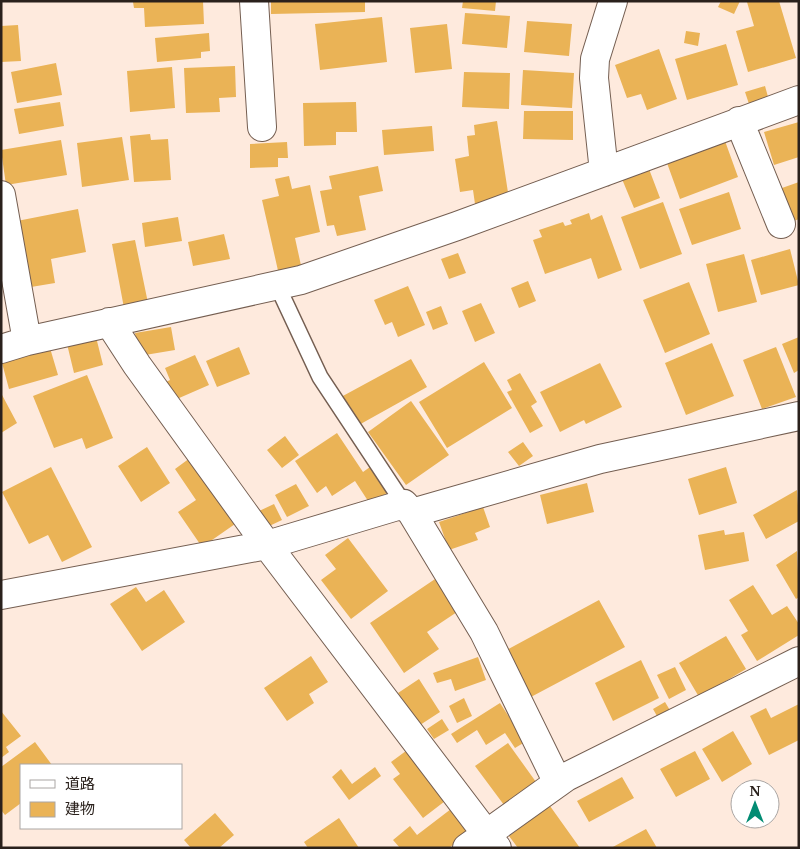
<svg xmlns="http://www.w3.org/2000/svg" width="800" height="849" font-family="'Noto Serif','Noto Sans JP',serif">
<rect width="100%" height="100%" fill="#feeadd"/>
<path fill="#eab356" d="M 152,1 L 203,1 L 204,24 L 145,27 L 144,8 L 134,8 L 133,2 Z
M 271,1 L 365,1 L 365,12 L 271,14 Z
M 463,1 L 496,1 L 495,11 L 462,8 Z
M 721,1 L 740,1 L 734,14 L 718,7 Z
M 779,1 L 796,58 L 748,72 L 736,31 L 754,26 L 747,2 Z
M 465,13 L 510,16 L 507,48 L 462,44 Z
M 382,17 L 387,62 L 320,70 L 315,24 Z
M 527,21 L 572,24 L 569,56 L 524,52 Z
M 447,24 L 452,69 L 415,73 L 410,28 Z
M 18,25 L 21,61 L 1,62 L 1,26 Z
M 686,31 L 700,33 L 698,46 L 684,43 Z
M 209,33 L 210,51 L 201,52 L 201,58 L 157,62 L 155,38 Z
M 726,44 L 738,85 L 687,100 L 675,59 Z
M 659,49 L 677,99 L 647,110 L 641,94 L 627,98 L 615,65 Z
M 56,63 L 62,95 L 17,103 L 11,72 Z
M 235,66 L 236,97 L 219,98 L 220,112 L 186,113 L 184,68 Z
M 172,67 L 175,108 L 130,112 L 127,71 Z
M 523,70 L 574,73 L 572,108 L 521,105 Z
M 464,72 L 510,73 L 509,109 L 462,107 Z
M 765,86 L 770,104 L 751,110 L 745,92 Z
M 60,102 L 64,126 L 19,134 L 14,109 Z
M 356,102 L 357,132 L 336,132 L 336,145 L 304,146 L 303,103 Z
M 524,111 L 573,111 L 573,140 L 523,139 Z
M 497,121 L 509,199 L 475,204 L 473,190 L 460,192 L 455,159 L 469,156 L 467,136 L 475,135 L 474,125 Z
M 799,122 L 799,157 L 774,165 L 764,132 Z
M 432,126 L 434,151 L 384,155 L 382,130 Z
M 150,134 L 151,140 L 168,139 L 171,180 L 134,182 L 130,136 Z
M 122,137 L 129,180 L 82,187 L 77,143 Z
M 61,140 L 67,175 L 6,185 L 1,150 Z
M 725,141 L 738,177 L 680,199 L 667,163 Z
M 287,142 L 288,158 L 278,158 L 278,167 L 250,168 L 250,144 Z
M 378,166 L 383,191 L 359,196 L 366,230 L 337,236 L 334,225 L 327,226 L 320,191 L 332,189 L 329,176 Z
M 649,169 L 660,198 L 634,208 L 622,179 Z
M 289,176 L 292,189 L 310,185 L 320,232 L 295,238 L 302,270 L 279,275 L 262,200 L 279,196 L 275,179 Z
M 799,182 L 799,219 L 794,221 L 782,188 Z
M 729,192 L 741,229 L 692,245 L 679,209 Z
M 663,202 L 682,254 L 640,269 L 621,217 Z
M 78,209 L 86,252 L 51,259 L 55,283 L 31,287 L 17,221 Z
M 589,213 L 591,220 L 602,215 L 622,270 L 598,279 L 591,258 L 545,274 L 533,240 L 542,237 L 539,230 L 563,222 L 565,226 L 572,224 L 570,220 Z
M 178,217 L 182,241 L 145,247 L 142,223 Z
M 224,234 L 230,259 L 193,266 L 188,242 Z
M 135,240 L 148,303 L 124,308 L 112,244 Z
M 790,249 L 799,285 L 761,295 L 751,260 Z
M 458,253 L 466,273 L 449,279 L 441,259 Z
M 744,254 L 757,302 L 718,312 L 706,264 Z
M 528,281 L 536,301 L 519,308 L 511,288 Z
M 689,282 L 710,334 L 665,353 L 643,300 Z
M 408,286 L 425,325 L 398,337 L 392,322 L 385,325 L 374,300 Z
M 481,303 L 495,333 L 475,342 L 462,311 Z
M 441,306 L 448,324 L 433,330 L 426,312 Z
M 171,327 L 175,350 L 139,356 L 135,333 Z
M 96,337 L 103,365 L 74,373 L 67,344 Z
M 799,337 L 799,370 L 794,373 L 782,344 Z
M 712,343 L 734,396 L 686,415 L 665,363 Z
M 239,347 L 250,374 L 217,387 L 206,361 Z
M 776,347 L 796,397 L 762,409 L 743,360 Z
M 50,348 L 58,375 L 9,389 L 2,363 Z
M 195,355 L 209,385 L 170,402 L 162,384 L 170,380 L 165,368 Z
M 411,359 L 427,387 L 357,426 L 341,397 Z
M 484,362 L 512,408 L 447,448 L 419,402 Z
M 600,363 L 622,407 L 586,424 L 584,420 L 560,432 L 540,392 Z
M 520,373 L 537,402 L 531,406 L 543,426 L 530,433 L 507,392 L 512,390 L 507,380 Z
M 87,375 L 113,438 L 86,449 L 82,438 L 54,448 L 33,396 Z
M 1,393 L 17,423 L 1,433 Z
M 411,401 L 449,455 L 406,485 L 368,432 Z
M 337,433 L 363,472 L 370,467 L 387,493 L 370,504 L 355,481 L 332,496 L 326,486 L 317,493 L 295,461 Z
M 285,436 L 299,455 L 282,468 L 267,450 Z
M 523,442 L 533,456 L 519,466 L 508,452 Z
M 147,447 L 170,483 L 141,502 L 118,466 Z
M 190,458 L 235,524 L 202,547 L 178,512 L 196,500 L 175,469 Z
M 51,467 L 92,547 L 62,562 L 48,535 L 29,544 L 2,492 Z
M 726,467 L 737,503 L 699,515 L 688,479 Z
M 587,483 L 594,512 L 547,524 L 540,495 Z
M 296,484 L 309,506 L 287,517 L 275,495 Z
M 797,490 L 799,521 L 766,539 L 753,515 Z
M 274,504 L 282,520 L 265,528 L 257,512 Z
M 483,507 L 490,527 L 475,533 L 478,540 L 449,550 L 439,522 Z
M 724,530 L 725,535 L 744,532 L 749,561 L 705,570 L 698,535 Z
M 348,538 L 388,591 L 351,619 L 321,580 L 336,569 L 325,555 Z
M 797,551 L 799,597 L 796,599 L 776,565 Z
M 441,575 L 463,608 L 427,632 L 439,649 L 404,673 L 370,623 Z
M 753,585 L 772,615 L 787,606 L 799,624 L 799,635 L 757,661 L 741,635 L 748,631 L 729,600 Z
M 136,587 L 146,602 L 164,590 L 185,622 L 142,651 L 110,604 Z
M 599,600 L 625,647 L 529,698 L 503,652 Z
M 726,636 L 746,669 L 699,697 L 679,663 Z
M 311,656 L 328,682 L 309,694 L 314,703 L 287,721 L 264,688 Z
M 478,657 L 486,680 L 455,691 L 451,679 L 437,683 L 433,673 Z
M 641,660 L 659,698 L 613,721 L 595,683 Z
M 675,667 L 686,690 L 669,699 L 657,675 Z
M 419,679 L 440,712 L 420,725 L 398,693 Z
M 464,698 L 472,716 L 457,723 L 449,706 Z
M 665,702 L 674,717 L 661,723 L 653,709 Z
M 500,703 L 525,742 L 515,748 L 505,733 L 486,745 L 477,730 L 457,743 L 451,734 Z
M 799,704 L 799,740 L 769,755 L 750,716 L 766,708 L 771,718 Z
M 1,711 L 21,736 L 6,747 L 9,752 L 1,758 Z
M 442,719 L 449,730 L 434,739 L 427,729 Z
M 733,731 L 752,764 L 722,782 L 702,749 Z
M 35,742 L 52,765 L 21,765 L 21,803 L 5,815 L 1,810 L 1,767 Z
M 508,743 L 536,782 L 504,805 L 475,766 Z
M 410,748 L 449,798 L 423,818 L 393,779 L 400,774 L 391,762 Z
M 695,751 L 710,779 L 676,797 L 660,769 Z
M 375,767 L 381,776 L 349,800 L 332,777 L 341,769 L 352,784 Z
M 622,777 L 634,798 L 589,822 L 577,801 Z
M 550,806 L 580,848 L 518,848 L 509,836 Z
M 451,809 L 469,832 L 449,848 L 400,848 L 393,840 L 410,826 L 417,835 Z
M 215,813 L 234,835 L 219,848 L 191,848 L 184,840 Z
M 339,818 L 359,848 L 308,848 L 304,842 Z
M 646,829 L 657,848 L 611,848 Z"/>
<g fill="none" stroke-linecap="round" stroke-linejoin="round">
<g stroke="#745e51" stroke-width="18">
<path id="lane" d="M 277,285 L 320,377 L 404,504"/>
</g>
<g stroke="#745e51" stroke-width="30">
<path id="street" d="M 254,1 L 262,127
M 739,121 L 781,224
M 604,172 L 594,78 L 595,59 L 613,1
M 1,195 L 27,341
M 109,322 L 137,365 L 267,545 L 497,848
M 1,349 L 27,341 L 301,280 L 457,226 L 799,100
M 412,513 L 484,632 L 558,783
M 1,595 L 267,545 L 404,504 L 412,513 L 600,459 L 799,416
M 467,848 L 566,777 L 799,661"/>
</g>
<use href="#lane" stroke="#fff" stroke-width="15"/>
<use href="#street" stroke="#fff" stroke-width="28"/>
</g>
<rect width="800" height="849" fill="none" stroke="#2a211c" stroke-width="5"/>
<rect x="20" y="764" width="162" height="65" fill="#ffffff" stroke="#aaa6a4"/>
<rect x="30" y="780" width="25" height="8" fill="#ffffff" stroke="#aaa6a4"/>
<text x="65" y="789" font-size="15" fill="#2a211c">道路</text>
<rect x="30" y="802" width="25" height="15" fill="#eab356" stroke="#aaa6a4"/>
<text x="65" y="814" font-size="15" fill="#2a211c">建物</text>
<g transform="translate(755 804)"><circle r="24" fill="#ffffff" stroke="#aaa6a4"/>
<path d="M0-4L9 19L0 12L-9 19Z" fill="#028c73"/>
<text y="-8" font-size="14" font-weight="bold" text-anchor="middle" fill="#2a211c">N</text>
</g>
</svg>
